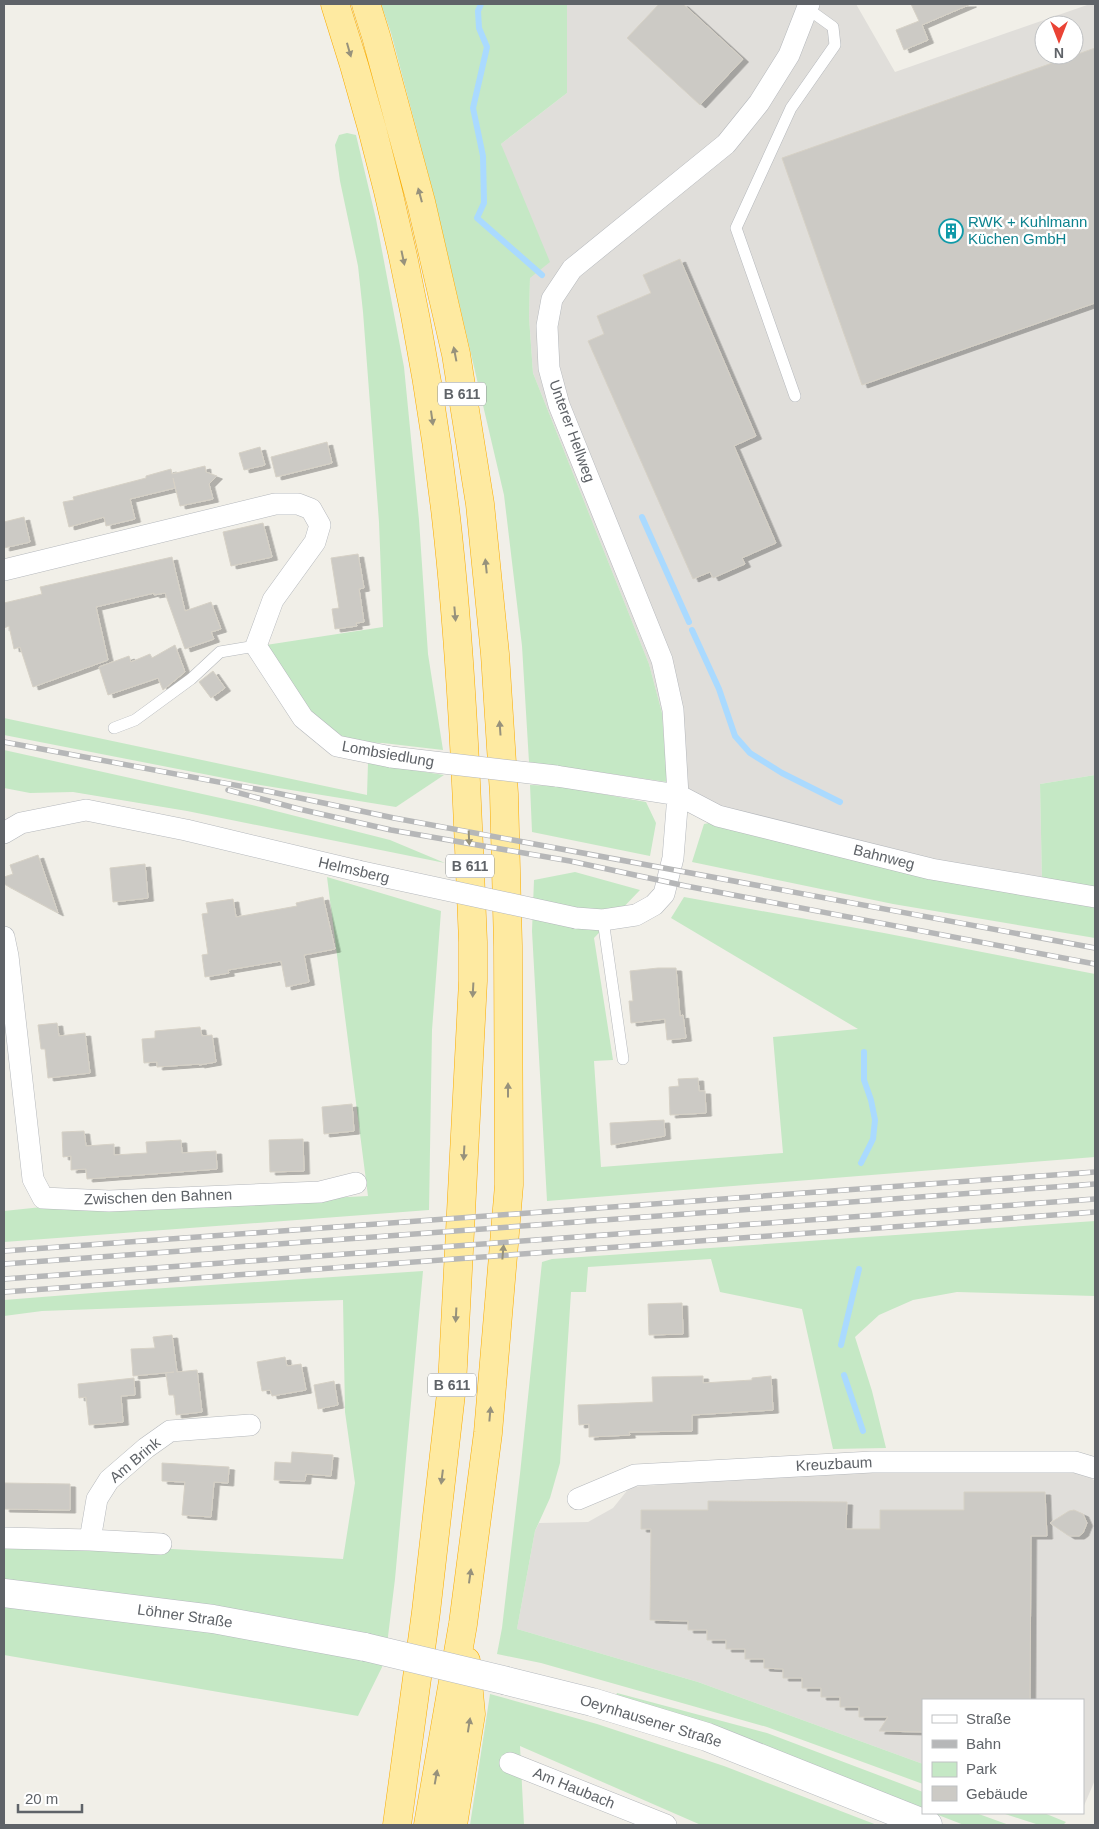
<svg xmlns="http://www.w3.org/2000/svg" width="1099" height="1829" font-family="Arial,sans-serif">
<defs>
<filter id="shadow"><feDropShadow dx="5.5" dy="3" stdDeviation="0" flood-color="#0004"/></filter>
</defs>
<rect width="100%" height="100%" fill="#f1efe8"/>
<path fill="#e0deda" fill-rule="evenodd" d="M 567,4 L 856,4 L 895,72 L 1090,4 L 1095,4 L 1095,775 L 1040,784 L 1042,883 L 715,822 L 667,782 L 662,713 L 649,664 L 533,373 L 529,317 L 530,278 L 501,144 L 567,93 ZM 1044,25 L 1074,25 L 1074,55 L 1044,55 Z
M 852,1471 L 1075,1473 L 1085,1474 L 1095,1481 L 1095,1780 L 1083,1808 L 1083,1700 L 923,1700 L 923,1764 L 698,1682 L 517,1629 L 535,1531 L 539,1523 L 588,1522 L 613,1508 L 630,1487 Z"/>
<path fill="#c5e8c5" d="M 381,4 L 567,4 L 567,93 L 501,144 L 550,262 L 530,278 L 529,317 L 533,373 L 649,664 L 662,713 L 667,782 L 529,762 L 522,646 L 504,495 L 434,196 L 391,33 Z
M 347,133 L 356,135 L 376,219 L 404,367 L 419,520 L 428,654 L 443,750 L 383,743 L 352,742 L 319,722 L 307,708 L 266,645 L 383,627 L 379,522 L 363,312 L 358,266 L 340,181 L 335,145 L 339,135 Z
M 4,718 L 367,795 L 368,763 L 444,775 L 396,807 L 260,785 L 4,735 Z
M 4,750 L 252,805 L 390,840 L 445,863 L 187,811 L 73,792 L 30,793 L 4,788 Z
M 1095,775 L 1095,892 L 1042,883 L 1040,784 Z
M 530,785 L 559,786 L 646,802 L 656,823 L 650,856 L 532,832 Z
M 715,822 L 1095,906 L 1095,938 L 893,904 L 692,862 L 704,824 Z
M 575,872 L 640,890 L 594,938 L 613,1060 L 594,1061 L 601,1167 L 783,1153 L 773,1037 L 858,1029 L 671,918 L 684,897 L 884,933 L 1095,974 L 1095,1157 L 547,1201 L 532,931 L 534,880 Z
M 327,877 L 441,911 L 432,1030 L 429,1210 L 4,1242 L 4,1211 L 42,1207 L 109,1209 L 368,1196 Z
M 1095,1221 L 1095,1296 L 957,1292 L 913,1300 L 879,1315 L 855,1337 L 872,1391 L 886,1448 L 833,1449 L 802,1309 L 720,1292 L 711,1259 L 588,1267 L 586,1292 L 571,1292 L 560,1463 L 550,1498 L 535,1531 L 517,1629 L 698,1682 L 923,1764 L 923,1784 L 767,1727 L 541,1663 L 497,1654 L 502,1628 L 520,1474 L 542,1262 L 552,1259 Z
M 423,1271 L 395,1579 L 385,1661 L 358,1716 L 4,1655 L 4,1545 L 156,1548 L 343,1559 L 355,1483 L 345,1412 L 343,1300 L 42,1311 L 4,1316 L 4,1300 L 105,1292 Z
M 617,1693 L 767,1733 L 923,1792 L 923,1809 L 616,1696 Z
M 490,1694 L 597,1724 L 724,1766 L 877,1825 L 701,1825 L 520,1746 L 524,1825 L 470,1825 Z
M 933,1813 L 976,1813 L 1009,1825 L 964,1825 Z
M 1002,1813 L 1044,1813 L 1066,1822 L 1063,1825 L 1039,1825 Z"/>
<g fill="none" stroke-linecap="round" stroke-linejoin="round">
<path stroke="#aadaff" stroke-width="6" d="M 481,4 L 478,11 L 479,28 L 487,47 L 473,108 L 483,156 L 484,203 L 477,218 L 542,275
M 642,517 L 689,622
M 692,630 L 719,689 L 735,736 L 750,753 L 782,773 L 840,802
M 861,1163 L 873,1139 L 875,1120 L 871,1100 L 864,1080 L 864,1052
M 841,1345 L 859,1269
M 844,1375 L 863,1431"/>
</g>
<path fill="#cccac5" stroke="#d6d1c6" filter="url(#shadow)" d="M 659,4 L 683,4 L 743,59 L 700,105 L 627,38 Z
M 911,4 L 971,4 L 922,25 L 928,40 L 904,50 L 896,30 L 919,21 Z
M 1095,48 L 1095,303 L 862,385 L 782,158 Z
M 680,259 L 756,436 L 734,446 L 776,543 L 742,558 L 745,564 L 713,578 L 710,572 L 693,579 L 588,341 L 604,334 L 597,316 L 651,293 L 643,275 Z
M 327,442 L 332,463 L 276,477 L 271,457 Z
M 260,447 L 265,465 L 244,470 L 239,453 Z
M 205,466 L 206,472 L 217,476 L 209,484 L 213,499 L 180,506 L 173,478 L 175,488 L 130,499 L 135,519 L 106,526 L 104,517 L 69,527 L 63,502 L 74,500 L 73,497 L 146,478 L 146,476 L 171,469 L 172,474 Z
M 24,517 L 30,542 L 4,548 L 4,522 Z
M 263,523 L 272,557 L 231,566 L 223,532 Z
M 358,554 L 364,588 L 359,589 L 364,622 L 356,623 L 357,626 L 335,629 L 332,609 L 339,608 L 331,558 Z
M 172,557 L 185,611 L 211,602 L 221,629 L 211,632 L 214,639 L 185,649 L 165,593 L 154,595 L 154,593 L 96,607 L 108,660 L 33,687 L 20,647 L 14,649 L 9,626 L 4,628 L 4,603 L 42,594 L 40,587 Z
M 175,645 L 185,672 L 168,686 L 163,690 L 158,678 L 108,695 L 99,667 L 129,656 L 131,662 L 150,654 L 152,658 Z
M 213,671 L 225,688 L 211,698 L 199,682 Z
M 38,855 L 58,913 L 4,884 L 4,877 L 13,874 L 10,865 Z
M 145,864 L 148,898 L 113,902 L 110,868 Z
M 323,897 L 335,949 L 304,955 L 309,982 L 286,987 L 281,961 L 228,970 L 229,973 L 205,977 L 202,955 L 208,954 L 202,914 L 208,913 L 206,903 L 233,899 L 236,917 L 297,906 L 296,903 Z
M 658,968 L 676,968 L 680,1016 L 683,1015 L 686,1038 L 667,1040 L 665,1019 L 631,1023 L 629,1001 L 633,1001 L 630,971 Z
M 57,1023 L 59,1036 L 85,1033 L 90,1073 L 48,1078 L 45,1049 L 41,1049 L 38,1025 Z
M 200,1027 L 202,1036 L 212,1035 L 216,1062 L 199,1065 L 199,1064 L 157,1067 L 157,1062 L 144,1063 L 142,1039 L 155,1038 L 155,1031 Z
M 698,1078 L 699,1091 L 705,1091 L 706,1113 L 670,1115 L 669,1087 L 679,1086 L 678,1079 Z
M 352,1104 L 354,1131 L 324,1134 L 322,1107 Z
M 664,1120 L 665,1136 L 611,1145 L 610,1123 Z
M 84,1131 L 86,1146 L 114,1144 L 114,1155 L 147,1153 L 146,1142 L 181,1140 L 182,1153 L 216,1151 L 217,1169 L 87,1179 L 86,1169 L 71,1170 L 71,1156 L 63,1157 L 62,1132 Z
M 303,1139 L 304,1171 L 270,1172 L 269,1140 Z
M 682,1303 L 683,1334 L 649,1335 L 648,1304 Z
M 172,1335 L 177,1372 L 197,1370 L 202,1412 L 176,1415 L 174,1395 L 169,1395 L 166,1373 L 174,1372 L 133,1376 L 131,1349 L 155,1348 L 153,1337 Z
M 285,1357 L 287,1366 L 301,1364 L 306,1390 L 272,1396 L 270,1390 L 262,1391 L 257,1362 Z
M 703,1376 L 703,1383 L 752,1380 L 752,1378 L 771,1376 L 773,1410 L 692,1415 L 692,1431 L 629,1432 L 630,1435 L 589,1437 L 589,1424 L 579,1425 L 578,1405 L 653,1402 L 652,1377 Z
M 134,1378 L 135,1395 L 121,1396 L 123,1422 L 89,1425 L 86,1397 L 79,1398 L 78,1384 Z
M 334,1381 L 338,1405 L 318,1409 L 314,1385 Z
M 292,1452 L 333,1455 L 331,1476 L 306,1474 L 305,1481 L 274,1480 L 275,1462 L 291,1463 Z
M 162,1463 L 229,1467 L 228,1483 L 214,1482 L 211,1517 L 182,1515 L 185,1482 L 162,1481 Z
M 4,1483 L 70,1484 L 70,1510 L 4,1509 Z
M 964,1492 L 1045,1492 L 1047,1536 L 1031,1536 L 1030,1700 L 923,1700 L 923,1732 L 879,1731 L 888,1717 L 859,1717 L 859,1707 L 840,1707 L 840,1697 L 821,1697 L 821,1688 L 802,1688 L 802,1678 L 783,1678 L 783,1669 L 764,1668 L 764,1659 L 745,1659 L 745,1649 L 726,1649 L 726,1640 L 707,1640 L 707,1630 L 688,1630 L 688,1621 L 650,1620 L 651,1529 L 641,1529 L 641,1510 L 708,1510 L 708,1501 L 847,1502 L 846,1529 L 880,1529 L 880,1510 L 964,1510 Z
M 1074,1510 L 1083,1514 L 1087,1523 L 1083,1533 L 1079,1536 L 1069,1536 L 1050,1523 L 1069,1511 Z"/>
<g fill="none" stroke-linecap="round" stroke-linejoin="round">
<g stroke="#b5b8bc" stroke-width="12">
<path id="service" d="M 795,396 L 736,228 L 791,108 L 835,45 L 833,27 L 808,9
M 114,728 L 135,720 L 191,679 L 220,652 L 256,646
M 603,920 L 623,1059"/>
</g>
<g stroke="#b5b8bc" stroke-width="22">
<path id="minor" d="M 4,570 L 275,504 L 298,504 L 311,509 L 320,525 L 315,542 L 273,600 L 256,646 L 303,718 L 337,746 L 391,757
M 556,776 L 678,795 L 718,816 L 931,869 L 1095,897
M 4,833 L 21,823 L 86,810 L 186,830 L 358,871
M 576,918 L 603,920 L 636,915 L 654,905 L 664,894 L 673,858 L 678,795 L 673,710 L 662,660 L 559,405 L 549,368 L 547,326 L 552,299 L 572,269 L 726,144 L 759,103 L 789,55 L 809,4
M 4,937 L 8,956 L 33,1179 L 43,1198 L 109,1201 L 320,1192 L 356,1183
M 578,1499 L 635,1475 L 872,1462 L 1075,1462 L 1095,1468
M 4,1538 L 90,1540 L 161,1544
M 90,1540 L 97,1499 L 109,1480 L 146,1448 L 170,1431 L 250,1425
M 510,1763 L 666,1825"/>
</g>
<g stroke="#b6babf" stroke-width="29">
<path id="secondary" d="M 4,1593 L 213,1619 L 365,1647
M 507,1681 L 592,1702 L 707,1737 L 928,1825"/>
</g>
<g stroke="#f9ab00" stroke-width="29">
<path id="trunk" d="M 335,4 C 389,170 426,344 446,517 C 462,658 467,800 473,942 L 473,981 L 452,1385 L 426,1612 L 397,1825
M 366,4 L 376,36 L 421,202 L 456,354 L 480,504 L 495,654 L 504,794 L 508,946 L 509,1185 L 488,1433 L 463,1624 L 428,1825
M 453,1825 L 471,1714 L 466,1661"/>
</g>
<use href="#service" stroke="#fff" stroke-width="11"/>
<use href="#minor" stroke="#fff" stroke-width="21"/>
<use href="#secondary" stroke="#fff" stroke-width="28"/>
<use href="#trunk" stroke="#feeaa1" stroke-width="28"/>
<g stroke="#b6b7b8" stroke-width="5.5">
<path id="rail" d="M 4,742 L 267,791 L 394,818 L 1095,948
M 228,790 L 299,809 L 391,830 L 570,861 L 686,886 L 1095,964
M 4,1251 L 1095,1172
M 4,1264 L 1095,1184
M 4,1279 L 1095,1199
M 4,1292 L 1095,1212"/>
</g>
<use href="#rail" stroke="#fff" stroke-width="4" stroke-dasharray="11" stroke-linecap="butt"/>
<g stroke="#b5b8bc" stroke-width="22" stroke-linecap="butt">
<path id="minor-bridge" d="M 391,757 L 556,776
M 358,871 L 576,918"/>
</g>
<g stroke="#b6babf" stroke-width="29" stroke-linecap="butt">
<path id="secondary-bridge" d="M 365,1647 L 507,1681"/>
</g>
<use href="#minor-bridge" stroke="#fff" stroke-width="21"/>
<use href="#secondary-bridge" stroke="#fff" stroke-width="28"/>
</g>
<defs><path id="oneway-solid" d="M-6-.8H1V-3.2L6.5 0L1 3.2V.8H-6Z" transform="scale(1.25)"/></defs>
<g fill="#97927c">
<use href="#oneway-solid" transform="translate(349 50) rotate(74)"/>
<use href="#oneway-solid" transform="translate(420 195) rotate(-105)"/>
<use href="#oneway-solid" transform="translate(403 258) rotate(78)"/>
<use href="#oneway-solid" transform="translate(455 354) rotate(-101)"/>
<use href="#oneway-solid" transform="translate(432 418) rotate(82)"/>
<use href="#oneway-solid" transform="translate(486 566) rotate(-96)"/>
<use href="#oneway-solid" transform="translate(455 614) rotate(85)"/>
<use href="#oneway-solid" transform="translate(500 728) rotate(-94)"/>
<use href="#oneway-solid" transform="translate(469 838) rotate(87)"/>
<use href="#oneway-solid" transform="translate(473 990) rotate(93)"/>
<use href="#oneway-solid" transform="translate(508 1090) rotate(-90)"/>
<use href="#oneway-solid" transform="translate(464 1153) rotate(93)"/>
<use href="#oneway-solid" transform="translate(503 1252) rotate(-85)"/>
<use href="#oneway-solid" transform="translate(456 1315) rotate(93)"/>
<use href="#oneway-solid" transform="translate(490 1414) rotate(-85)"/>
<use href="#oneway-solid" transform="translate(442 1477) rotate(97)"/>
<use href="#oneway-solid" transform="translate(470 1576) rotate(-82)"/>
<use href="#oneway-solid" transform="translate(469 1725) rotate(-81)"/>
<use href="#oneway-solid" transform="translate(436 1777) rotate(-80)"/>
</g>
<defs>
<g id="building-ring" transform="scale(1.25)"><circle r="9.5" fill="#fff" stroke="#0f9aa8" stroke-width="1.5"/><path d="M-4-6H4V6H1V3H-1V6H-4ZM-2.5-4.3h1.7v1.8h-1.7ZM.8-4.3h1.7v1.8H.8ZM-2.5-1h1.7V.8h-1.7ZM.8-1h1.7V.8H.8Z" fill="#0f9aa8"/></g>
</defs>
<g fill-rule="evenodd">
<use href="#building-ring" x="951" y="231"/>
</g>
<g text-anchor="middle" stroke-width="4.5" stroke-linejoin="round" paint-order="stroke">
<g fill="#fff" stroke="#8f9295" stroke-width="1">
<rect x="438" y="382.5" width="48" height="23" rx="4"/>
<rect x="446" y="854.5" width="48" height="23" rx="4"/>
<rect x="428" y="1373.5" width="48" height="23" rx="4"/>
</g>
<g font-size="14" font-weight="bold" fill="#5f6368">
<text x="462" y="399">B 611</text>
<text x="470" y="871">B 611</text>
<text x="452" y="1390">B 611</text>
</g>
<g font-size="15" fill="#0d838f" stroke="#fff" text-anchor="start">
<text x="968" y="227">RWK + Kuhlmann<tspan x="968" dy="17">Küchen GmbH</tspan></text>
</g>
<g font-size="15" fill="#5f6368" stroke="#fff">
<text transform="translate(572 431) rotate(70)" y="5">Unterer Hellweg</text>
<text transform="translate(388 754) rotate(10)" y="5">Lombsiedlung</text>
<text transform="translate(884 857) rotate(14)" y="5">Bahnweg</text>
<text transform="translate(354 870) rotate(13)" y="5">Helmsberg</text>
<text transform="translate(158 1197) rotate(-2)" y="5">Zwischen den Bahnen</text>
<text transform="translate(135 1460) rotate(-40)" y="5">Am Brink</text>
<text transform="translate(834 1464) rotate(-3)" y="5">Kreuzbaum</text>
<text transform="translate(185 1616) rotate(8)" y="5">Löhner Straße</text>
<text transform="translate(651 1721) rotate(17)" y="5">Oeynhausener Straße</text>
<text transform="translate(574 1788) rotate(22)" y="5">Am Haubach</text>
</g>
</g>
<rect width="1099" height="1829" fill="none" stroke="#5f6368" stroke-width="10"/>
<rect x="922" y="1699" width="162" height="115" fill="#ffffff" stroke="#bfc1c3"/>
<rect x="932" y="1715" width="25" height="8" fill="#ffffff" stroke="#bfc1c3"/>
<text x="966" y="1724" font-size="15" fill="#5f6368">Straße</text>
<rect x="932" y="1740" width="25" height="8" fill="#b6b7b8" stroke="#bfc1c3"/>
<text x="966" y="1749" font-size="15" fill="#5f6368">Bahn</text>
<rect x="932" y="1762" width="25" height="15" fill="#c5e8c5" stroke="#bfc1c3"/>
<text x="966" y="1774" font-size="15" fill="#5f6368">Park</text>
<rect x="932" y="1786" width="25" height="15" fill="#cccac5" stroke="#bfc1c3"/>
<text x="966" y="1799" font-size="15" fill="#5f6368">Gebäude</text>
<g transform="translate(1059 40) rotate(180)"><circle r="24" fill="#ffffff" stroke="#bfc1c3"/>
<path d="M0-4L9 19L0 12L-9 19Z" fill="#ea4335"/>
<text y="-8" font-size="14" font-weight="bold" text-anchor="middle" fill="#5f6368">N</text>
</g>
<path d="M18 1804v8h64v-8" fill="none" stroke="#5f6368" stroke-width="2.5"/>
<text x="25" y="1804" font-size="15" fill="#5f6368" stroke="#ffffff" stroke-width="4" paint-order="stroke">20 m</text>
</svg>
